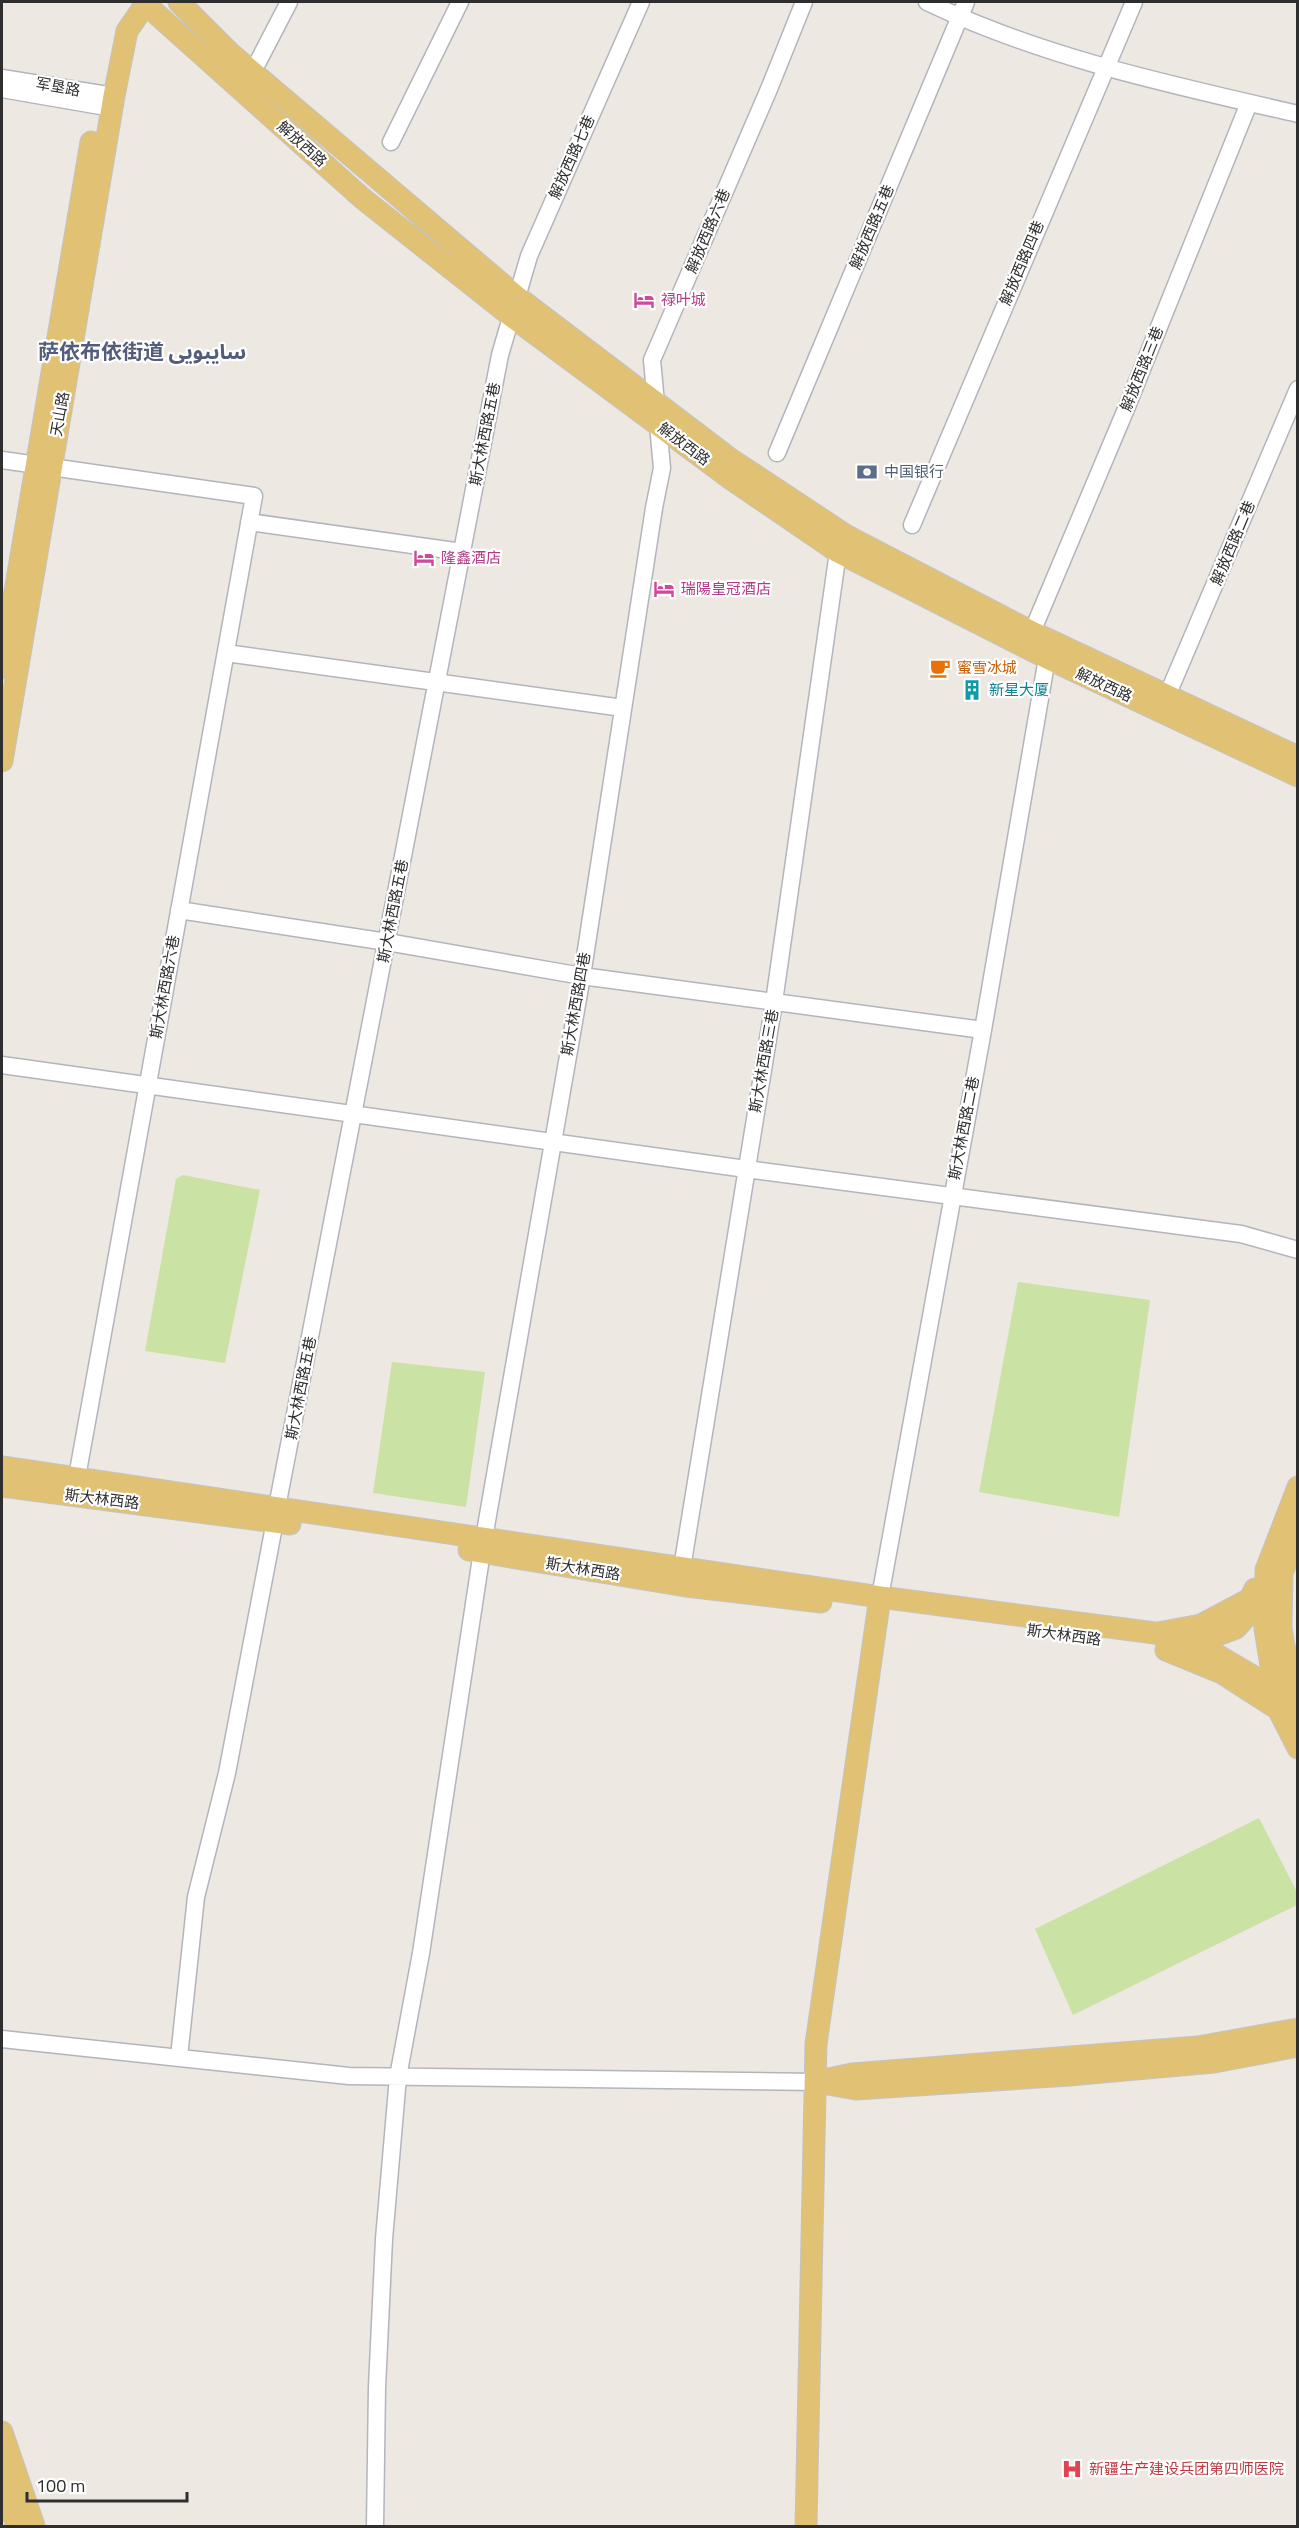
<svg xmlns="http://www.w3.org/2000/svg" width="1299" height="2528" font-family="'Titillium Web','Noto Sans Arabic','Noto Sans SC',sans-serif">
<rect width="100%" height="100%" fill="#ede8e2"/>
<path fill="#cae2a4" d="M 183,1175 L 260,1190 L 225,1363 L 145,1351 L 176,1179 Z
M 1018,1282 L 1150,1300 L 1119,1517 L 979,1492 Z
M 392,1362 L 485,1372 L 466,1507 L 373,1493 Z
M 1259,1818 L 1297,1892 L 1297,1905 L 1073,2015 L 1035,1929 Z"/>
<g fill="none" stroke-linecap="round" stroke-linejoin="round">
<g stroke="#b3b5bc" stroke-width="19">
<path id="minor" d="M 927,2 C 1044,58 1172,85 1298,114
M 2,78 L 114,96
M 248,81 L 289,2
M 2,89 L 112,108
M 391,142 L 460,2
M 777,453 L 966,2
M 2,460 L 254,496 L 77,1477
M 249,522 L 462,552
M 912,525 L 1134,2
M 1032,632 L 1126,409 L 1249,103
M 226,653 L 623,708
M 1167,696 L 1298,389
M 179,910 L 387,942 L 582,976 L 983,1030
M 2,1065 L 746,1169 L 1241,1234 L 1298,1250
M 277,1507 L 500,355 L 529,256 L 641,2
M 682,1568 L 774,1002 L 838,552
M 880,1597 L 983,1030 L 1047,658
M 2,2039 L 349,2076 L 815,2082
M 179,2057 L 196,1897 L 227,1773 L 275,1521
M 375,2526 L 377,2387 L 384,2239 L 398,2077 L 421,1953 L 484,1538 L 582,976 L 654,508 L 662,468 L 652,360 L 769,89 L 804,2"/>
</g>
<g stroke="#c4c4c4" stroke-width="23">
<path id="major" d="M 143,2 L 362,198 L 511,316 L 731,479 L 838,552 L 1047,658 L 1298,776
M 179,2 L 230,53 L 516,296 L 729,458 L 847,536 L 1032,632 L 1298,757
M 2,668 L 91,142
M 2,761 L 114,96 L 127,31 L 147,2
M 2,1467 L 880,1597 L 1155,1633 L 1210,1651 L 1275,1689 L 1292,1694
M 2,1486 L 290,1524
M 1298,1487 L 1266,1570 L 1265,1629 L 1278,1709 L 1298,1748
M 1298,1534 L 1282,1573 L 1281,1628 L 1294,1704 L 1298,1711
M 469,1550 L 686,1586 L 821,1602
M 1158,1633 L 1201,1625 L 1250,1599 L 1255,1589
M 1189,1646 L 1236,1628 L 1270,1591
M 1166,1650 L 1222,1673 L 1278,1709
M 815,2082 L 852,2074 L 1198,2047 L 1298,2029
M 828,2084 L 856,2089 L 1069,2075 L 1214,2062 L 1298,2046
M 2,2432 L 34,2526
M 2,2482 L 17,2526
M 806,2526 L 816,2044 L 880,1597"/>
</g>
<use href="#minor" stroke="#fff" stroke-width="16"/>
<use href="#major" stroke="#e1c274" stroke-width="21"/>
</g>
<defs>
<g id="hotel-bare" transform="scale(1.62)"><path d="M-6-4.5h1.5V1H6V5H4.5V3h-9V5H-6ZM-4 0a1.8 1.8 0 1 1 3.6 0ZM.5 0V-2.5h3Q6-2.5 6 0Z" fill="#d1479c" stroke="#fff" stroke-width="2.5" paint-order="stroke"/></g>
<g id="bank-bare" transform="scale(1.62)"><path d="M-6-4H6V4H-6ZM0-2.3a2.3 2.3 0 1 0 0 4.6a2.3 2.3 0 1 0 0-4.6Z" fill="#5c6f8a" stroke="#fff" stroke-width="2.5" paint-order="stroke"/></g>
<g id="cafe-bare" transform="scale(1.62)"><path d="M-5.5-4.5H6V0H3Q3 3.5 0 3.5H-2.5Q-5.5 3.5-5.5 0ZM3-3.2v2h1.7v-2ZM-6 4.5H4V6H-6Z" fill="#e8710a" stroke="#fff" stroke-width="2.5" paint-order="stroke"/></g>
<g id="building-bare" transform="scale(1.62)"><path d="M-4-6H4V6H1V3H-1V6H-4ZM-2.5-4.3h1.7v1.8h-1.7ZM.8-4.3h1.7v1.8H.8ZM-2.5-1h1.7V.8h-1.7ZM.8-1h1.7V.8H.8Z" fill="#0f9aa8" stroke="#fff" stroke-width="2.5" paint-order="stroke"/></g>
<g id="hospital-bare" transform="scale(1.62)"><path d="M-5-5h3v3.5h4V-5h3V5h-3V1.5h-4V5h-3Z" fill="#e0444e" stroke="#fff" stroke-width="2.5" paint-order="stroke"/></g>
</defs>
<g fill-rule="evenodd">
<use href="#hotel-bare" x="644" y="300"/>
<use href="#bank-bare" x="867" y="472"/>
<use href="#hotel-bare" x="424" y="558"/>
<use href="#hotel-bare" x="664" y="589"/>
<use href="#cafe-bare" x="940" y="668"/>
<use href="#building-bare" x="972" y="690"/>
<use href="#hospital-bare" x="1072" y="2469"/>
</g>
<g text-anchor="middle" stroke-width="4.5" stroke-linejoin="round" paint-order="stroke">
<g font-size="15" fill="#2e2e2e" stroke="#fff">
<text transform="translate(58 87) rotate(10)" y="5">军垦路</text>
<text transform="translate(302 144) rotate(42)" y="5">解放西路</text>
<text transform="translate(572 157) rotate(-66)" y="5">解放西路七巷</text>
<text transform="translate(872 227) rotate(-67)" y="5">解放西路五巷</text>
<text transform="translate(708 231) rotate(-67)" y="5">解放西路六巷</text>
<text transform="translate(1022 263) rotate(-67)" y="5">解放西路四巷</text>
<text transform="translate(1142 369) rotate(-68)" y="5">解放西路三巷</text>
<text transform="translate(60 414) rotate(-80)" y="5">天山路</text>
<text transform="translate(485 434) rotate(-79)" y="5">斯大林西路五巷</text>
<text transform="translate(684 444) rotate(37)" y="5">解放西路</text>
<text transform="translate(1233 543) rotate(-67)" y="5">解放西路二巷</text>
<text transform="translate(1104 685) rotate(25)" y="5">解放西路</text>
<text transform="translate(393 911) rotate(-79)" y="5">斯大林西路五巷</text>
<text transform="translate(165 987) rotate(-80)" y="5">斯大林西路六巷</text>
<text transform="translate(576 1004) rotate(-80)" y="5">斯大林西路四巷</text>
<text transform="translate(764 1061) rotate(-80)" y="5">斯大林西路三巷</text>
<text transform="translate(964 1128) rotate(-79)" y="5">斯大林西路二巷</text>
<text transform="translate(301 1388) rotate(-79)" y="5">斯大林西路五巷</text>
<text transform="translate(102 1499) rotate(7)" y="5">斯大林西路</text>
<text transform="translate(583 1569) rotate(9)" y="5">斯大林西路</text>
<text transform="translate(1064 1635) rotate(8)" y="5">斯大林西路</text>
</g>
<g font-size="15" fill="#b23c85" stroke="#fff" text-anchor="start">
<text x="661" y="305">禄叶城</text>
<text x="441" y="563">隆鑫酒店</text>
<text x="681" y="594">瑞陽皇冠酒店</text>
</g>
<g font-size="15" fill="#4e5e75" stroke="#fff" text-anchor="start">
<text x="884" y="477">中国银行</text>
</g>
<g font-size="15" fill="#c56008" stroke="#fff" text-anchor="start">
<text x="957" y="673">蜜雪冰城</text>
</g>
<g font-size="15" fill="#0d838f" stroke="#fff" text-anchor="start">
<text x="989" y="695">新星大厦</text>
</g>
<g font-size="15" fill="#be3a42" stroke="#fff" text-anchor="start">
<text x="1089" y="2474">新疆生产建设兵团第四师医院</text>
</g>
<g font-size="21" font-weight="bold" fill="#535c7a" stroke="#fff">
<text x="142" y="359">萨依布依街道 سايبويى</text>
</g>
</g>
<rect width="1299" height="2528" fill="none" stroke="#2e2e2e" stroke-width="6"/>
<path d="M27 2492v9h160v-9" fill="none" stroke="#2e2e2e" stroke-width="3"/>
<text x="36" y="2492" font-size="18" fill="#2e2e2e" stroke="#ffffff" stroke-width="4.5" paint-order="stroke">100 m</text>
</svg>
